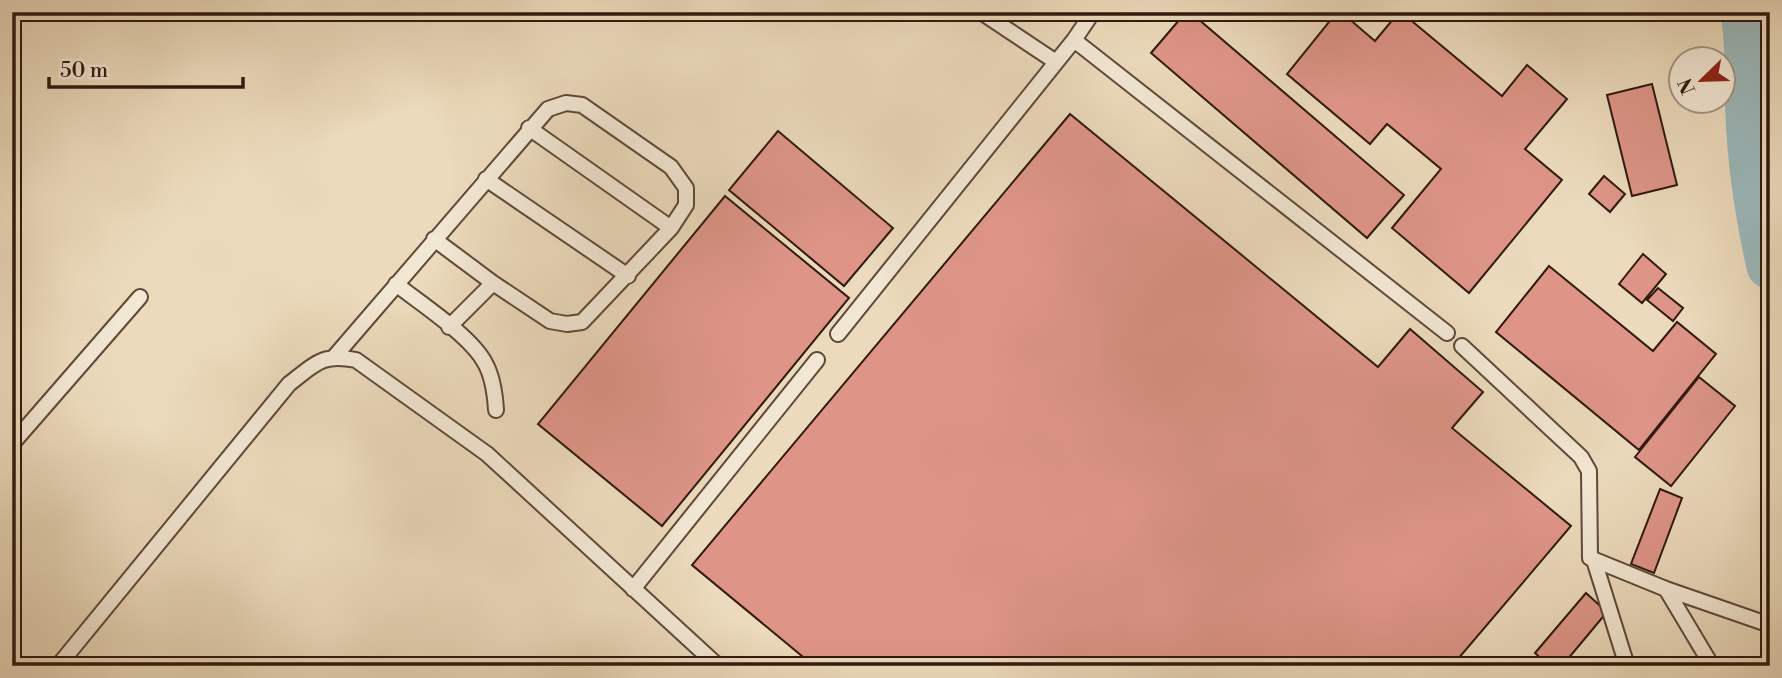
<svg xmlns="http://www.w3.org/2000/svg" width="1782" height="678" font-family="'Libre Bodoni',serif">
<rect width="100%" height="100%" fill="#ebdabc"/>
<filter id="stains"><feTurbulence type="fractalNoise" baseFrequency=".00286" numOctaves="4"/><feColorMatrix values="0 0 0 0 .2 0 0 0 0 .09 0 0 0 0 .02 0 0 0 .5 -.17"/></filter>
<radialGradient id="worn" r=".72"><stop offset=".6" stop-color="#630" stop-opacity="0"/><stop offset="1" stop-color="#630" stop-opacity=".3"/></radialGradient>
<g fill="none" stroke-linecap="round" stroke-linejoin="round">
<path stroke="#9cb8bb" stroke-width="47" d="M 1744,12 C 1750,47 1747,81 1749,115 C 1751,165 1759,217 1770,266"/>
</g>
<path fill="#de9588" stroke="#30190f" stroke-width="2" d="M 1186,12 L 1190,12 L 1404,195 L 1367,238 L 1151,53 Z
M 1337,12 L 1341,12 L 1375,41 L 1399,12 L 1401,12 L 1502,96 L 1527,65 L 1567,99 L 1525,149 L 1562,180 L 1469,293 L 1392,228 L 1441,169 L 1387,124 L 1370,144 L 1287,74 Z
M 1652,84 L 1677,185 L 1632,196 L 1607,95 Z
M 1070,114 L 1378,367 L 1410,329 L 1483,392 L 1452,428 L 1571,526 L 1452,666 L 814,666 L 692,565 Z
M 778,131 L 893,228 L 844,286 L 729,190 Z
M 1604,176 L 1625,194 L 1610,212 L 1589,194 Z
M 725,196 L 849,298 L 662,526 L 538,424 Z
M 1643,254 L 1666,274 L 1642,303 L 1619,284 Z
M 1549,266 L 1653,351 L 1677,322 L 1716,354 L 1639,450 L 1496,332 Z
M 1658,288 L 1683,308 L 1673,321 L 1647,300 Z
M 1699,377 L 1735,406 L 1671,486 L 1635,457 Z
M 1660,489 L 1682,498 L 1654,573 L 1631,564 Z
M 1586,593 L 1607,612 L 1562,666 L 1549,666 L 1535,653 Z"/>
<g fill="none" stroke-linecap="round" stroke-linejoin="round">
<g stroke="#5f493a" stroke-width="18">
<path id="lane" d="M 981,12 L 1056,62
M 1074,40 L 1093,12
M 529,128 L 671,228
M 486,179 L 628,276
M 396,284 C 421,304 471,336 485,363 C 493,377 495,394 496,410
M 449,327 L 493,283
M 838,334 L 1074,40 L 1447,333
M 1462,346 L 1581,457 L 1589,471 L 1590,558 L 1666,589 L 1770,625
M 335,356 L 548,109 L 566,103 L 582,105 L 671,167 L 686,188 L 686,205 L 671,228 L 582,322 L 567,324 L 550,321 L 493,283 L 434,239
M 12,444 L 140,297
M 1594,560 L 1627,666
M 633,589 L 817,360
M 1666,589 L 1712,666
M 58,666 L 289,384 C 315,364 322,353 356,360 L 487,454 L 718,666"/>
</g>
<use href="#lane" stroke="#f2e7d3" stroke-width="14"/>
</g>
<rect width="1782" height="678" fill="none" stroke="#ebdabc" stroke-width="42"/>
<rect x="14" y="14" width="1754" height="650" fill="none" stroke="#30190f" stroke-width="3.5"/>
<rect x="21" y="21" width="1740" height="636" fill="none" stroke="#30190f" stroke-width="2"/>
<g transform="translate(1702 80) rotate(247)"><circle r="33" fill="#f2e7d3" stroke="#a49585" stroke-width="2"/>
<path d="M0-5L12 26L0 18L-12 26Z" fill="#8f2418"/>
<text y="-10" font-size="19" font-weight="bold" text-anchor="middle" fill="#30190f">N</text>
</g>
<path d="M49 77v10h194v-10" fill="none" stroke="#30190f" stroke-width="3.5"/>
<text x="60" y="77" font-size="21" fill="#30190f" stroke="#f2e7d3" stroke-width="5" paint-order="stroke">50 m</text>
<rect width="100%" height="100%" filter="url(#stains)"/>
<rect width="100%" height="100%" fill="url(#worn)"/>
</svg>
